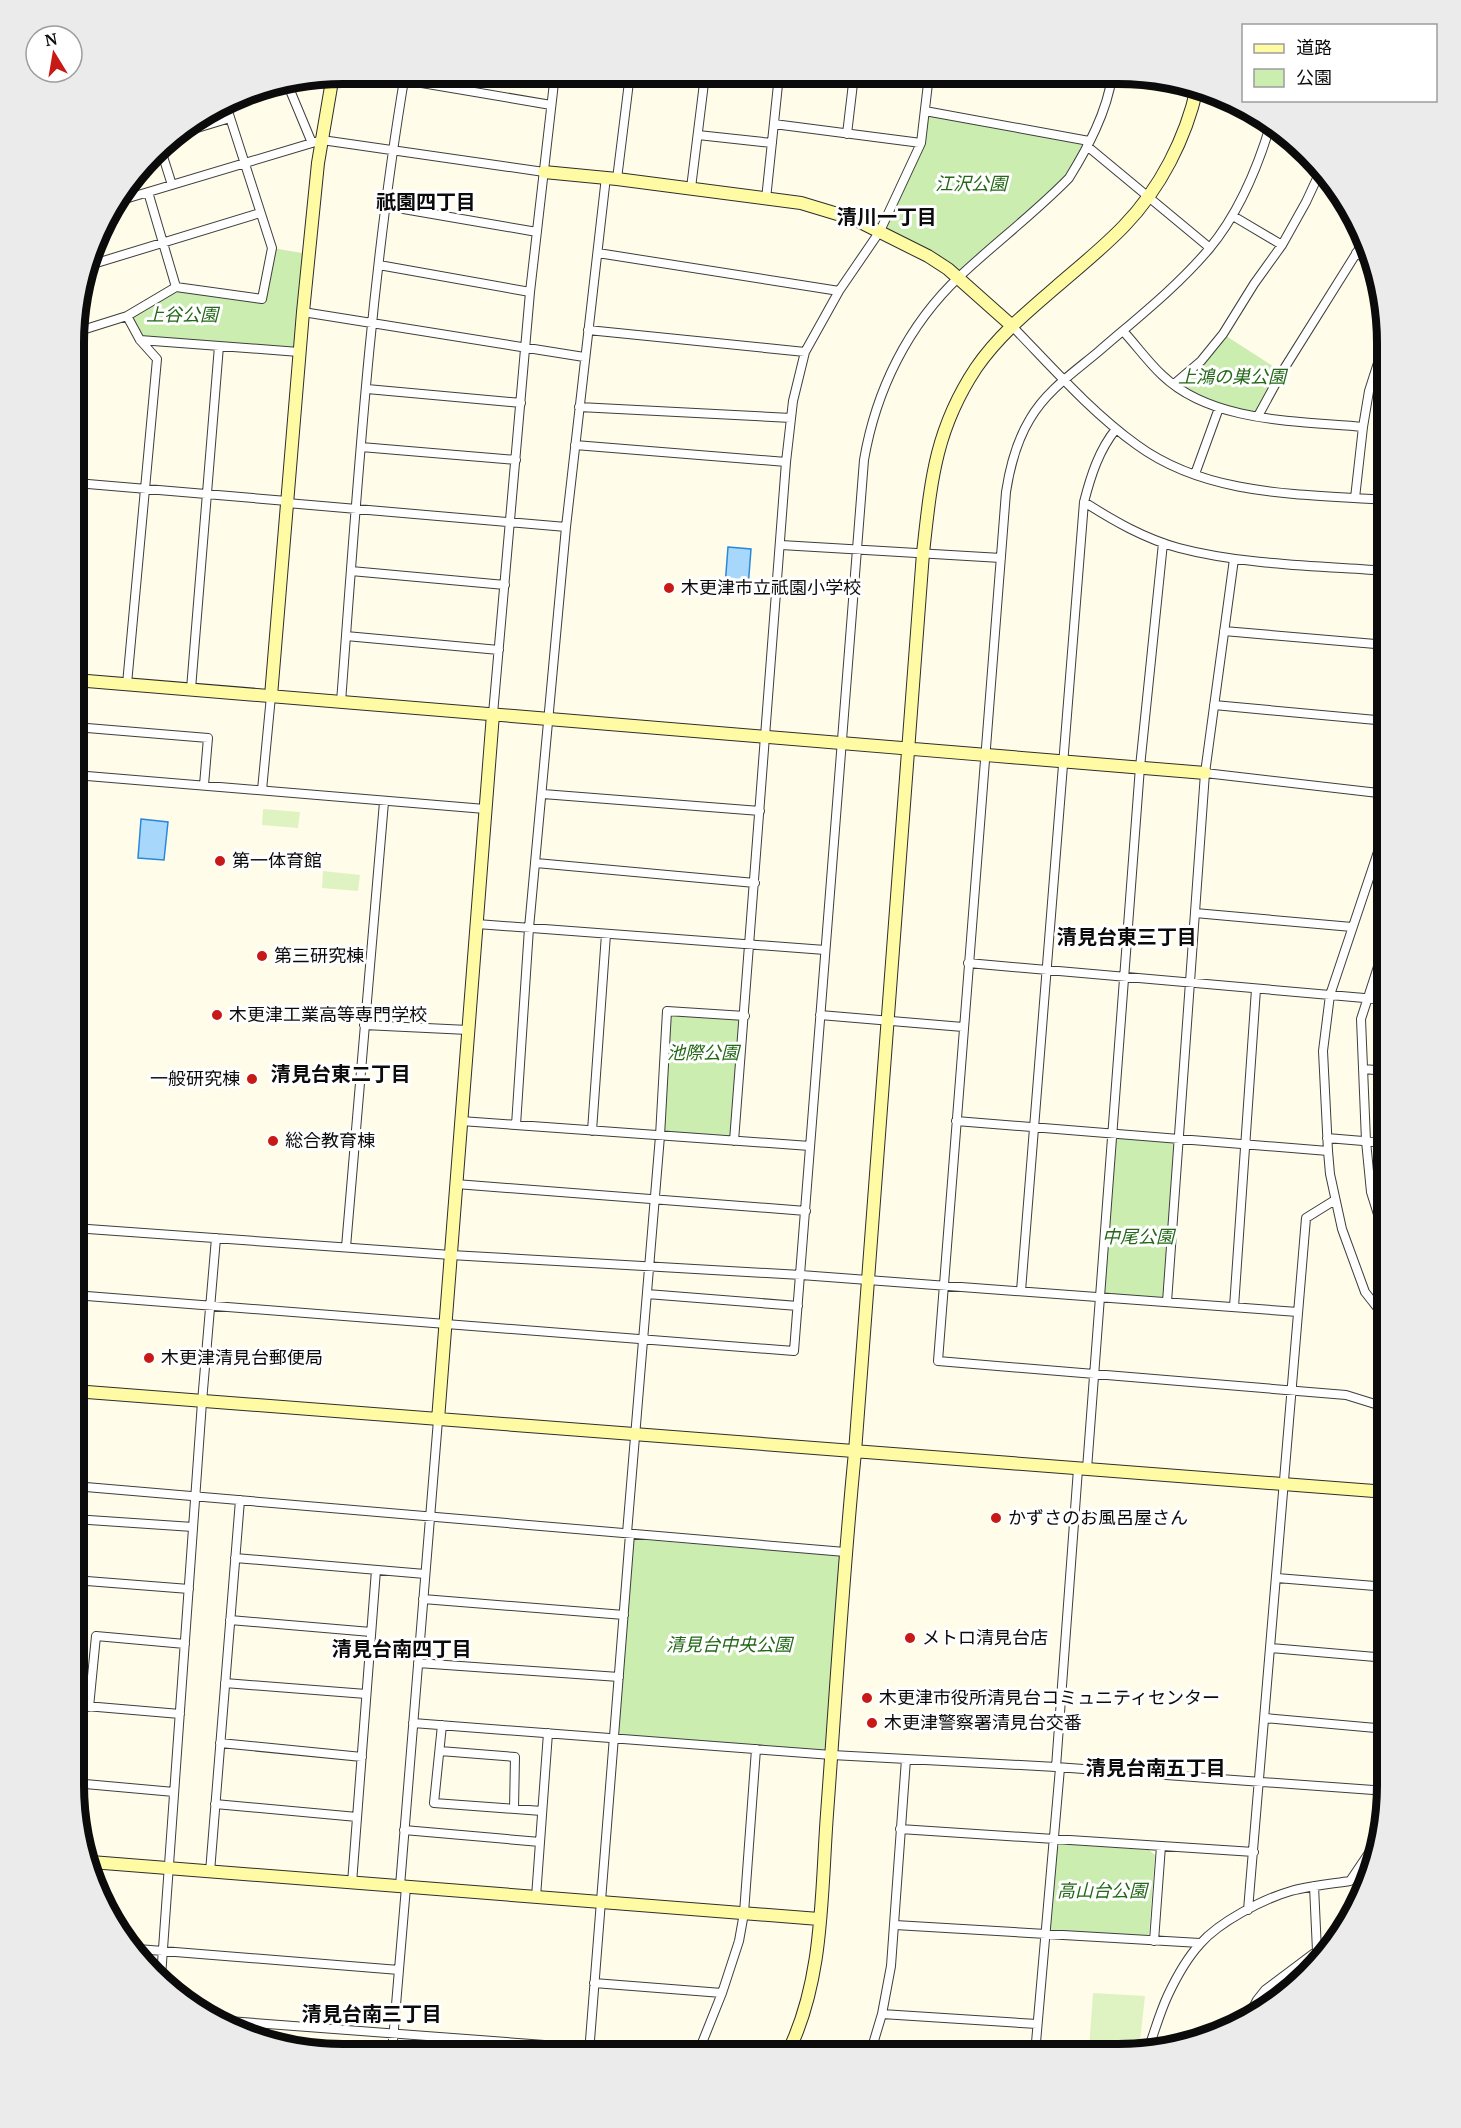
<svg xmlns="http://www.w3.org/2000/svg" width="1461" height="2128" font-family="'PT Serif','Noto Sans JP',serif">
<rect width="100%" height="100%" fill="#fffce9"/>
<path fill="#cbedaf" d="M 925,111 L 1087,146 L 1069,178 L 959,277 L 880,231 L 921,143 Z
M 272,248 L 308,254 L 299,352 L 140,340 L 127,316 L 176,287 L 262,299 Z
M 1223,334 L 1282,372 L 1258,416 L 1224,409 L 1174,384 Z
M 667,1011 L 745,1016 L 734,1141 L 660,1136 Z
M 1113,1133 L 1179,1138 L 1167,1302 L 1100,1297 Z
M 634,1539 L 840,1556 L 829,1751 L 618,1735 Z
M 1061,1844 L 1149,1850 L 1155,1855 L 1149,1934 L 1141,1938 L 1053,1932 L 1049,1926 L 1056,1848 Z"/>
<path fill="#dff3c2" d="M 263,809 L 300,812 L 298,828 L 262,825 Z
M 323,871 L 360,875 L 358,891 L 322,888 Z
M 1093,1993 L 1145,1996 L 1139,2050 L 1089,2049 Z"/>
<path fill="#a8d7fc" stroke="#2888da" stroke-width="1.5" d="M 728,547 L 751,549 L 748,588 L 725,586 Z
M 141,819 L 168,822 L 164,860 L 138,858 Z"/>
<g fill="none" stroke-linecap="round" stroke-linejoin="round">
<g stroke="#3e3e3e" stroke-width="10">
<path id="street" d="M 404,80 L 551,105
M 287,83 L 312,143
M 925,111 L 1089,141
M 1271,123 C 1258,167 1239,213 1209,249 C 1176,288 1136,319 1098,352 C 1074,372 1046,391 1030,419 C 1016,442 1010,466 1006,492 L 938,1361 L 1346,1395 L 1375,1404 L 1387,1411
M 774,124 L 921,143
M 847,134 L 854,75
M 174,135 L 230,118
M 698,135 L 772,143
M 1087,146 L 1210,248
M 160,147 L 172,185
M 617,179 L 630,74
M 691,188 L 705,75
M 148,192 L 176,287
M 766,199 L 779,75
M 115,202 L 322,140 L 544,172
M 386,206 L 537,232
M 1233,216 L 1282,245
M 598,253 L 839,291
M 1356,253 L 1368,260
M 90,265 L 260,213
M 379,265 L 530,292
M 303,312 L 584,357
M 1011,325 C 1051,366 1090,411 1137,445 C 1208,497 1303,494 1387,500
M 588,330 L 805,352
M 1123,331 C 1136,345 1148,362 1162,375 C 1212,423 1298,421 1363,427
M 76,332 L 127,316 L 176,287 L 262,299 L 272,248 L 226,105
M 140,340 L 299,352
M 1174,384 L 1201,361 L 1223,334 L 1254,284 L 1282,245 L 1306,202 L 1319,174
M 367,389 L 521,403
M 579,407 L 791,418
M 1258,416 L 1282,372 L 1364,241
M 575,445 L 786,462
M 361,447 L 516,460
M 1195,474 L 1219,408
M 76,483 L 287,501
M 1355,498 L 1363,427 L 1369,391 L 1386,338
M 76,499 L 77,484
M 1084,502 C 1114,521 1145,539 1179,548 C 1243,565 1321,566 1387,571
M 287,503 L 566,527
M 781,545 L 1001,558
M 351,571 L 505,585
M 1224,631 L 1387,645
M 346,636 L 499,650
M 127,684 L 157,359 L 140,340 L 127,316
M 191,689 L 219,346
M 341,702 C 357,492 370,281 405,74
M 1214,705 L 1387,721
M 493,714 L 530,292 L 555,74
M 75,727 L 208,738 L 204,785
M 1205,773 L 1387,794
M 75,775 L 485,809
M 262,790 L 271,696
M 543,794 L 760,811
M 536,863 L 755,883
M 1195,913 L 1352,927
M 477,924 L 825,950
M 968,963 L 1387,1000
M 820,1015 L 963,1027
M 364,1025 L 468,1030
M 1363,1069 L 1387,1071
M 461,1121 L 810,1146
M 956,1121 L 1328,1151
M 516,1125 L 529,928 L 566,527 L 606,177
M 592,1131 L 606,934
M 1327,1138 L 1387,1143
M 734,1141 L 786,462 L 793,401 L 805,352 L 839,291 L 880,231 L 921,143 L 929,75
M 456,1184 L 806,1211
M 74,1228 L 451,1255 L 801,1275 L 1298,1312
M 1387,1243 L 1371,1192 L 1366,1141 L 1361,1019 L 1387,939
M 346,1247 L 384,802
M 1021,1291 L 1084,502 C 1091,475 1099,450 1116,429
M 647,1294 L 798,1306
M 74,1295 L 794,1351 L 864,460 C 876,390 908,325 960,276 C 995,243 1035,213 1069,178 C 1088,147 1107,112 1112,76
M 1167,1302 L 1205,773 L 1234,559
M 1234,1307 L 1256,989
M 1387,1320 L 1365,1292 L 1342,1229 L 1330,1174 L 1328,1151 L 1323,1051 L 1330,995 L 1387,825
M 1087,1469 L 1140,767 L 1163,543
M 74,1486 L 845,1552
M 74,1519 L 193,1527
M 627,1533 L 660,1136 L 667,1011 L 745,1016
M 235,1558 L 425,1574
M 1277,1578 L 1387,1587
M 74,1580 L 189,1589
M 423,1599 L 624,1615
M 230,1620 L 371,1632
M 1271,1648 L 1387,1658
M 418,1663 L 619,1677
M 225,1683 L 366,1694
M 74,1705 L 180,1714
M 89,1707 L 96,1636 L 185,1644
M 1265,1718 L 1387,1729
M 413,1723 L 832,1755 L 1056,1767 L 1387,1791
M 442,1725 L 434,1803 L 542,1811
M 220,1743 L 362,1757
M 440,1751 L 515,1757 L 514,1809
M 1056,1767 L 1078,1469
M 74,1783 L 174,1792
M 215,1804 L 357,1817
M 900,1829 L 1254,1852
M 404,1830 L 540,1842
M 210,1872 L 240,1500
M 352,1883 L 376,1570
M 400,1886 L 438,1420
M 536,1897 L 548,1733
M 1248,1910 L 1306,1218 L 1335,1200
M 895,1925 L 1200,1943
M 1154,1941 L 1161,1846
M 138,1949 L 399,1970
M 161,1977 L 202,1402 L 216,1238
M 594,1983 L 722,1993
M 882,2014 L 1037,2024
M 215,2020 L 651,2053
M 1247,2020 L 1257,2000 L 1265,1990 L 1317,1951 L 1314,1886
M 1149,2047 C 1155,2030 1160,2012 1168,1995 C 1176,1978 1187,1958 1200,1944 C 1219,1922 1263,1899 1291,1891 C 1310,1886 1330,1884 1350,1881 L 1379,1838 L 1384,1809 L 1387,1804
M 392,2052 L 406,1887
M 589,2053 L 630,1534
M 698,2053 L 722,1993 L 739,1941 L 744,1913 L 756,1749
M 870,2054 L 882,2014 L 891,1966 L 906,1759
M 1035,2054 L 1060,1768"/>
</g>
<g stroke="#2d2d2d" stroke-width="14">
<path id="secondary" d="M 544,172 L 617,179 L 801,203 L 854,219 L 928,256 L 948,269 L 1011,325
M 75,680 L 1205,773
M 271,696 L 303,312 L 318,163 L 333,75
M 74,1391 L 1387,1492
M 438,1420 L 493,714
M 91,1862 L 819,1919
M 787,2054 C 824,1981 821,1894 827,1814 C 836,1693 843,1572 855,1452 L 923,553 C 931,481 935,430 976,368 C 998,336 1027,312 1056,287 C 1079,267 1103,248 1124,226 C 1160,189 1186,138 1197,88"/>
</g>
<use href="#street" stroke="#fff" stroke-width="8"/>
<use href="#secondary" stroke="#fffba4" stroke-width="12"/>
</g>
<g fill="#c71a17" stroke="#fff" stroke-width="2">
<circle cx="669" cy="588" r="6"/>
<circle cx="220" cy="861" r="6"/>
<circle cx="262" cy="956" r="6"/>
<circle cx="217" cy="1015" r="6"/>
<circle cx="252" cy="1079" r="6"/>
<circle cx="273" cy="1141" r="6"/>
<circle cx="149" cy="1358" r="6"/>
<circle cx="996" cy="1518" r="6"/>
<circle cx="910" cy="1638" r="6"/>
<circle cx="867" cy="1698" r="6"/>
<circle cx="872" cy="1723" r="6"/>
</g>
<g text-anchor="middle" stroke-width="6" stroke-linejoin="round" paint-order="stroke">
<g font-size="18" font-style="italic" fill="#226816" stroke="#fff">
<text x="971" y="190">江沢公園</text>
<text x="182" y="321">上谷公園</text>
<text x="1232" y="383">上鴻の巣公園</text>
<text x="703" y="1059">池際公園</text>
<text x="1138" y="1243">中尾公園</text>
<text x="729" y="1651">清見台中央公園</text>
<text x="1102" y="1897">高山台公園</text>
</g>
<g font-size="18" fill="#0b0b0b" stroke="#fff" text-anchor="start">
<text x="681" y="594">木更津市立祇園小学校</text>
<text x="232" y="867">第一体育館</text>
<text x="274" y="962">第三研究棟</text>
<text x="229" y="1021">木更津工業高等専門学校</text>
<text x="240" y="1085" text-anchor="end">一般研究棟</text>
<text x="285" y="1147">総合教育棟</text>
<text x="161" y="1364">木更津清見台郵便局</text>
<text x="1008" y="1524">かずさのお風呂屋さん</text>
<text x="922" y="1644">メトロ清見台店</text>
<text x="879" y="1704">木更津市役所清見台コミュニティセンター</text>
<text x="884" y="1729">木更津警察署清見台交番</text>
</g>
<g font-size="20" font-weight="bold" fill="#0b0b0b" stroke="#fff">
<text x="426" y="209">祇園四丁目</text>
<text x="887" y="224">清川一丁目</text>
<text x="1127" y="944">清見台東三丁目</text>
<text x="341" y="1081">清見台東二丁目</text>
<text x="402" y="1656">清見台南四丁目</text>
<text x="1156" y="1775">清見台南五丁目</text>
<text x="372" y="2021">清見台南三丁目</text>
</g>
</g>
<path d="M0 0H1461V2128H0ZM343 84H1118A259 259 0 0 1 1377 343V1785A259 259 0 0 1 1118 2044H343A259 259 0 0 1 84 1785V343A259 259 0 0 1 343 84Z" fill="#ebebeb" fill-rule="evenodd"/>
<path fill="none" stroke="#0b0b0b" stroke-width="8" d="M343 84H1118A259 259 0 0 1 1377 343V1785A259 259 0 0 1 1118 2044H343A259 259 0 0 1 84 1785V343A259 259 0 0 1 343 84Z"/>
<rect x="1242" y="24" width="195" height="78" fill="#ffffff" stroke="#9d9d9d" stroke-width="1.5"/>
<rect x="1254" y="44" width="30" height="9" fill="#fffba4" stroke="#9d9d9d" stroke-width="1.5"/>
<text x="1296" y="54" font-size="18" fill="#0b0b0b">道路</text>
<rect x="1254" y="69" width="30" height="18" fill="#cbedaf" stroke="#9d9d9d" stroke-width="1.5"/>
<text x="1296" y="84" font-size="18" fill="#0b0b0b">公園</text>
<g transform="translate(54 54) rotate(349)"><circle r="28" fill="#ffffff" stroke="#9d9d9d" stroke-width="1.5"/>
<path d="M0-4.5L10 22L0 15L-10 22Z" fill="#c71a17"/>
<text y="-9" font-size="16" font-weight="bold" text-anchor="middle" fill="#0b0b0b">N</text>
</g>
</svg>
